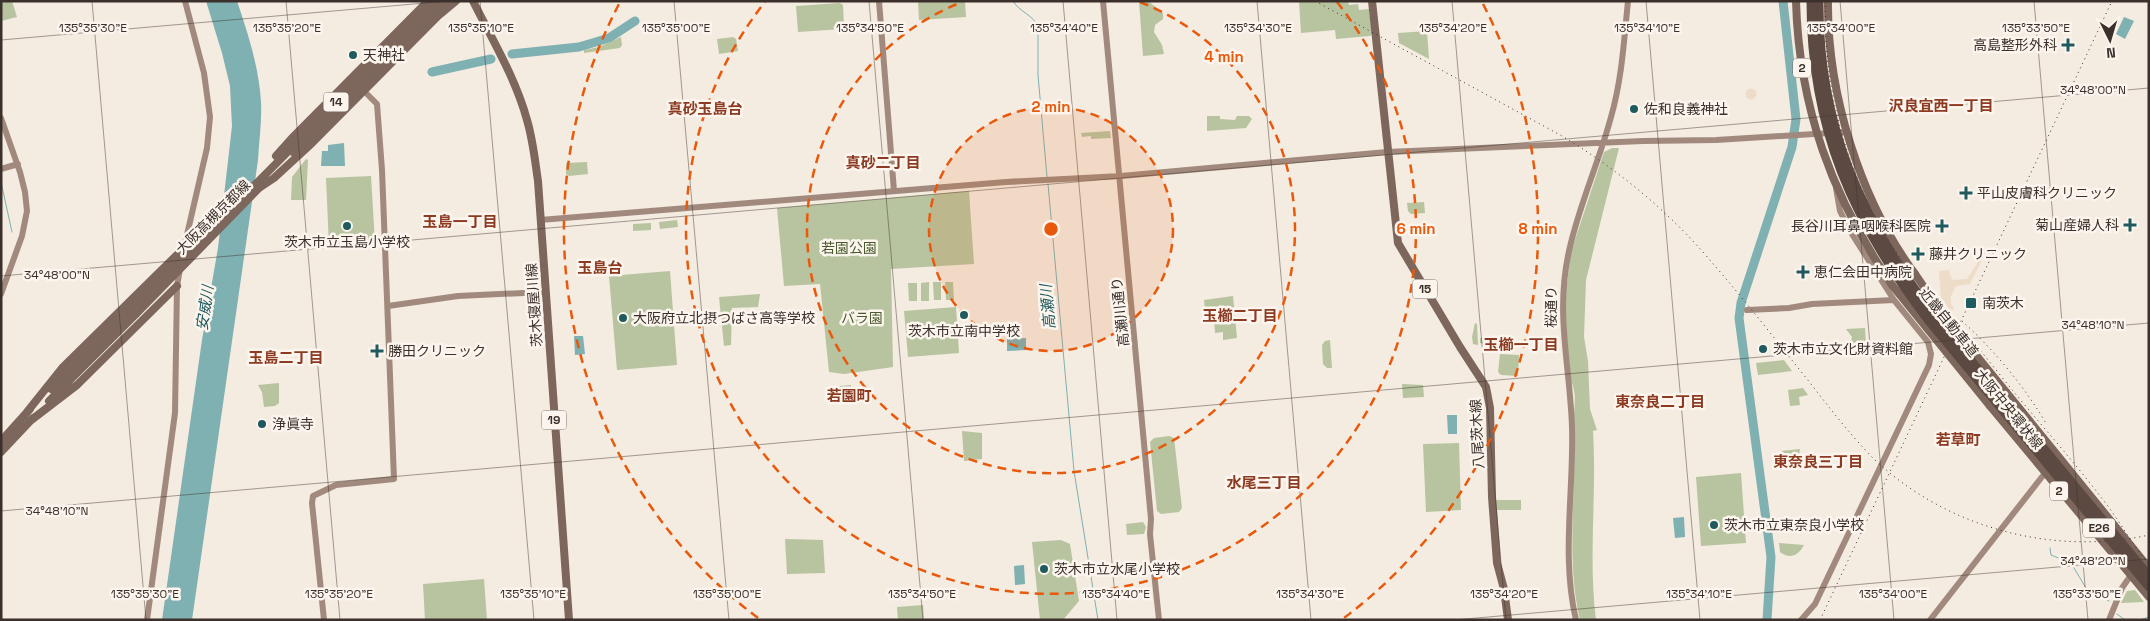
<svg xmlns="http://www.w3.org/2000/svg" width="2150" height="621" font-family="'Space Grotesk','Noto Sans JP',sans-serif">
<rect width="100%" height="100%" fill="#f4ebe1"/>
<path fill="#b8c4a0" d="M 1,1 L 12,1 L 17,17 L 1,21 Z
M 918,1 L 965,1 L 966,17 L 919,20 Z
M 1139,1 L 1148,1 L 1163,13 L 1163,19 L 1155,25 L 1154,32 L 1162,45 L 1164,54 L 1143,56 Z
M 1299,1 L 1348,1 L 1349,5 L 1358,4 L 1359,10 L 1369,9 L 1372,34 L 1370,36 L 1336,39 L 1335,30 L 1301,33 Z
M 840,3 L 843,5 L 844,26 L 842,29 L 798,32 L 796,6 Z
M 1427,31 L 1429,59 L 1399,43 L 1398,33 Z
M 621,37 L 622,45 L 620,48 L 584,53 L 584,50 L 599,47 Z
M 733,37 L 736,39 L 738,51 L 719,54 L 717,39 Z
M 1207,116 L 1220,116 L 1220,119 L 1235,120 L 1237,116 L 1249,116 L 1252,119 L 1246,128 L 1207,131 Z
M 1110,131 L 1111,138 L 1091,139 L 1091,136 L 1082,137 L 1081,133 Z
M 1612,148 L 1619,148 L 1586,280 L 1584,337 L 1588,361 L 1590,409 L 1597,430 L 1593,431 C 1597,494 1588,557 1596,620 L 1580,620 C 1565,556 1577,490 1574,425 C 1573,409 1578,396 1571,381 L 1564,307 L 1571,252 L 1604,152 Z
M 306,159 L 308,160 L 306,200 L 291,200 L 292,177 Z
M 587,162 L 588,174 L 569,176 L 566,174 L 566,163 Z
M 371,176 L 375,243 L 329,246 L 326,178 Z
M 969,191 L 974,264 L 891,269 L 893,367 L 844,374 L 829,372 L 820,284 L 784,286 L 777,208 Z
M 1424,202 L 1425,213 L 1411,214 L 1408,211 L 1407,203 Z
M 677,220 L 678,227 L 660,229 L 659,222 Z
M 651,223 L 651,230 L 633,231 L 633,224 Z
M 670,271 L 677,365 L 617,370 L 609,276 Z
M 929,282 L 929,301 L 921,301 L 921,283 Z
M 933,282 L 941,282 L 941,300 L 934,300 Z
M 945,282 L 953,282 L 954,300 L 946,300 Z
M 908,283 L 917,283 L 917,301 L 909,301 Z
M 760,294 L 758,307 L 732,308 L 731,345 L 724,346 L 719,297 Z
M 1233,296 L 1237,338 L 1223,340 L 1223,332 L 1215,333 L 1214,319 L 1206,319 L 1204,300 Z
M 956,307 L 959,353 L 908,357 L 904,311 Z
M 1475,323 L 1477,324 L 1478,345 L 1473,344 L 1472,337 Z
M 1865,328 L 1866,344 L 1850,345 L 1852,337 L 1846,329 Z
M 1497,336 L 1505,337 L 1505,347 L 1480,343 L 1480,338 Z
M 1330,340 L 1332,368 L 1327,368 L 1323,364 L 1322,345 L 1325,341 Z
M 1500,354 L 1519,355 L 1518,376 L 1501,375 L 1498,372 Z
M 1784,360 L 1792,371 L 1758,375 L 1756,363 Z
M 279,383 L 279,403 L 275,406 L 264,407 L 262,392 L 258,385 Z
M 1402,384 L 1423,385 L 1424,397 L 1403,398 Z
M 851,385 L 852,393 L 831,396 L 830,387 Z
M 1803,388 L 1808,395 L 1799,397 L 1800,405 L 1790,406 L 1788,390 Z
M 962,431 L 982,433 L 982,459 L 964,461 Z
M 1169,436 L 1174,438 L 1182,508 L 1179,512 L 1161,514 L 1157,511 L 1150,442 L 1154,438 Z
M 1459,443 L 1461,510 L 1426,512 L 1423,444 Z
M 1800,449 L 1798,461 L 1781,452 L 1781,451 Z
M 1741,473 L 1746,543 L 1701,546 L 1696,477 Z
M 1494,500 L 1521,500 L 1521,510 L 1494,510 Z
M 1143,522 L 1146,527 L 1144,534 L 1127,535 L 1126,524 Z
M 785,539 L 823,540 L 825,573 L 787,574 Z
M 1061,540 L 1070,544 L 1079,601 L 1063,620 L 1040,620 L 1032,542 Z
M 1779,543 L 1804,545 C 1799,555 1790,560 1780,552 Z
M 484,579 L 487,620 L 425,620 L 423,584 Z
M 2135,590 L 2144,602 L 2121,603 L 2127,591 Z
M 923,605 L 924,620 L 898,620 L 897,607 Z"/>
<path fill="#ecdcc8" d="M1745.5 94a5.5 5.5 0 1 1 11 0a5.5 5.5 0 1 1-11 0Z
M 1980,259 L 1982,260 L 1970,284 L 1956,286 L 1951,296 L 1951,304 L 1954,308 L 1952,311 L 1941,300 L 1939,271 L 1949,270 L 1952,280 L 1967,279 Z"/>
<path fill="#7fb0b2" d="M 206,1 L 237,1 C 248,34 259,67 261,102 C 262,121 259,141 258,160 L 192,620 L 162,620 L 202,340 L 218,248 L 232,126 L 230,86 L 222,53 Z
M 2124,17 L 2134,21 L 2125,39 L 2116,34 Z
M 344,143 L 345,166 L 321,166 L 322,151 L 328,151 L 328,145 Z
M 574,336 L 583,336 L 585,354 L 575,355 Z
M 1026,338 L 1026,350 L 1007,351 L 1007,339 Z
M 1447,415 L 1457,415 L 1457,434 L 1448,434 Z
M 1684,517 L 1685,537 L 1675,538 L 1673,518 Z
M 1024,565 L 1025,584 L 1015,585 L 1014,566 Z"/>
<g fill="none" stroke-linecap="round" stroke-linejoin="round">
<path stroke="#7fb0b2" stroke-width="1" d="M 1013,1 C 1019,12 1034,15 1038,27 L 1038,75 L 1047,177
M 1,182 L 12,232
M 1048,184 L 1074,471 L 1098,620
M 2050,548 L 2051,555 L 2071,563 L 2086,588 L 2109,601
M 2117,614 L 2125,620
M 2140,620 L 2149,617"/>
<path stroke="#7fb0b2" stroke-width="9" d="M 512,54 L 579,47 L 609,38 L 635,21
M 432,72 L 491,59
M 1767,620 L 1771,557 L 1739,318 L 1741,303 L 1792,147 L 1796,119 L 1783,1"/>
<path stroke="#a18a7d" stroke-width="6" d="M 879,1 L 894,191
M 1103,1 L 1151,519 L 1150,534 L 1159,620
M 1,118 L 20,172 L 25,192 L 27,211 L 22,236 L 1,294
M 1,169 L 18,164
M 540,220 L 1006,182 L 1121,176 L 1387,152 L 1643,141 L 1716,140 L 1847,132
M 183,252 L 207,148 L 210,117 L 204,73 L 185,1
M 388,306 L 458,296 L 545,292
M 1747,310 L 1789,308 L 1812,304 L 1894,300
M 147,620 L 175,413 L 177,286 L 180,269
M 324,620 L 312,503 L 313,496 L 336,485 L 394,479 L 382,170 L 377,104 L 367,94
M 1576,620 C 1561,557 1574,491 1572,427 C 1570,365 1555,314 1569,251 C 1579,205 1599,162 1611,117 C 1622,79 1624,40 1628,1
M 1801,620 L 1815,604 L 1929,365 L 1931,354 L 1928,342 L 1894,300 L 1850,231 L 1840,211 L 1836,188
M 1930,620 L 2045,473
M 2109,620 L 2122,588 L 2133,572"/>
<path stroke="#7d675c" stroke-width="8" d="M 473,1 C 492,39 516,79 527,120 C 533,140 535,161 538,181 L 569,620
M 1372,1 L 1398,243 L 1460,347 L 1486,387 L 1490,408 L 1492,497 L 1497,563 L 1504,589 L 1508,620
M 1796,1 C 1799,108 1832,197 1892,285
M 1828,1 C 1827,93 1860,200 1915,274
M 294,153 L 445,1
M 276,156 L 294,136 L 428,1
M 259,188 L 274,178 L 312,143 L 438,16 L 456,1
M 236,204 L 437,1
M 51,389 L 131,309
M 2006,392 L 2149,568
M 49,401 L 136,314
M 1990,406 L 2149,597
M 27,412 L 63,367 L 184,248
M 30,421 L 77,385 L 177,286
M 1,441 L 30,409
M 1,452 L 33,418"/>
<path stroke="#3b302b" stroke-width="1" stroke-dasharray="1 4" stroke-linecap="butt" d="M 1315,1 L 1562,136 C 1617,169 1667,210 1709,259 C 1743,298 1775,339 1807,379 C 1829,407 1850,435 1875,460 C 1947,528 2053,556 2149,535
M 1826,1 C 1821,90 1851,190 1903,262 C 1921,286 1943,308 1963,330 C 1982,352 2000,375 2018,397 C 2049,434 2081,470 2110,509 C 2123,527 2134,547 2149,564
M 1962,321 C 1994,350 2025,387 2047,425
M 1820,620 L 2112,1"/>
<path stroke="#7d675c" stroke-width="8" d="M 1915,274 L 1941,312 L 2006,392
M 1892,285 L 1990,406
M 131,309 L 236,204
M 136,314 L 259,188"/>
<path stroke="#5c4a42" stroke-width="9" d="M 1811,1 C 1811,129 1853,222 1929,321 L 2149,587
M 1819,1 C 1818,126 1861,219 1935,317 L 2149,576"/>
</g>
<path fill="none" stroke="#3b302b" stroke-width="1" stroke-opacity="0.45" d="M 92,1 L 146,620M 286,1 L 340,620M 480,1 L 534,620M 674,1 L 729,620M 869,1 L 923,620M 1063,1 L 1117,620M 1257,1 L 1311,620M 1452,1 L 1506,620M 1646,1 L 1700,620M 1840,1 L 1894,620M 2034,1 L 2088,620M 1,40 L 448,1M 1,276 L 2149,88M 1,511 L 2149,323M 1454,620 L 2149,559"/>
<circle cx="1051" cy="229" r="122" fill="#e8590c" fill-opacity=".12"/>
<g fill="none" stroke="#e8590c" stroke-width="2.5" stroke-dasharray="9 6">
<circle cx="1051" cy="229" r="122"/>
<path d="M1140 2A244 244 0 1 1 962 2"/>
<path d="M1337 2A365 365 0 1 1 765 2"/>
<path d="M758 618A487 487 0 0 1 619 4M1483 4A487 487 0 0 1 1344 618"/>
</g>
<g fill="#1f5a5e" stroke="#fbf5ee" stroke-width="2">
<path d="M2065.5 37.5h5v5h5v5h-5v5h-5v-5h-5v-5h5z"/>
<circle cx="353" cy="55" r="5"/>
<circle cx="1634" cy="109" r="5"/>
<path d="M1963.5 185.5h5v5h5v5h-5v5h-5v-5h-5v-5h5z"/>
<path d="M2127.5 217.5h5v5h5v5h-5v5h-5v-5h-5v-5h5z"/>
<circle cx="347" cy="226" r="5"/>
<path d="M1939.5 218.5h5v5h5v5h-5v5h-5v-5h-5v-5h5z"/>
<path d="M1915.5 246.5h5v5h5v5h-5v5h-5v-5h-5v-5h5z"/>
<path d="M1800.5 264.5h5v5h5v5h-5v5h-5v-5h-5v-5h5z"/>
<rect x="1965" y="297" width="12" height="12" rx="2.5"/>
<circle cx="964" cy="315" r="5"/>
<circle cx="623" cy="318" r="5"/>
<circle cx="1763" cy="349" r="5"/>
<path d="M374.5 343.5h5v5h5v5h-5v5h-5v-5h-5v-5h5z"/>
<circle cx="262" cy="424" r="5"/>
<circle cx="1714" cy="525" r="5"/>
<circle cx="1044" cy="569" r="5"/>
</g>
<g text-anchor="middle" stroke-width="5" stroke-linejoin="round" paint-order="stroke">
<g fill="#fbf5ee" stroke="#756b66" stroke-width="1">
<rect x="1793" y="58.5" width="18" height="19" rx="4"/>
<rect x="323.5" y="92.5" width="25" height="19" rx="4"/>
<rect x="1412.5" y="279.5" width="25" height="19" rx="4"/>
<rect x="541.5" y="410.5" width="25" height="19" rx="4"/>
<rect x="2050" y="481.5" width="18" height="19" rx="4"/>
<rect x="2083" y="518.5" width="32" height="19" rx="4"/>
</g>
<g font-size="12" font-weight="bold" fill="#3b302b">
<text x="1802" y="72">2</text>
<text x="336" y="106">14</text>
<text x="1425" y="293">15</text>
<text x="554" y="424">19</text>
<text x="2059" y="495">2</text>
<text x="2099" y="532">E26</text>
</g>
<g font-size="14" fill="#3b302b" stroke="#fbf5ee" text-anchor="start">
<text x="2057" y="50" text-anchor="end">高島整形外科</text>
<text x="363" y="60">天神社</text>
<text x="1644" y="114">佐和良義神社</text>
<text x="1977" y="198">平山皮膚科クリニック</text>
<text x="2119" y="230" text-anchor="end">菊山産婦人科</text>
<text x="1931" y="231" text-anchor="end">長谷川耳鼻咽喉科医院</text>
<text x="347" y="247" text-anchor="middle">茨木市立玉島小学校</text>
<text x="1929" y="259">藤井クリニック</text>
<text x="1814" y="277">恵仁会田中病院</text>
<text x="1982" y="308">南茨木</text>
<text x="633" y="323">大阪府立北摂つばさ高等学校</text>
<text x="964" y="336" text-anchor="middle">茨木市立南中学校</text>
<text x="1773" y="354">茨木市立文化財資料館</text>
<text x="388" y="356">勝田クリニック</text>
<text x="272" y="429">浄眞寺</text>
<text x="1724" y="530">茨木市立東奈良小学校</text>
<text x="1054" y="574">茨木市立水尾小学校</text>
</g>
<g font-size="14" fill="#3b302b" stroke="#fbf5ee">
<text transform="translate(213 217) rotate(-45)" y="5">大阪高槻京都線</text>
<text transform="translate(534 305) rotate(-94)" y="5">茨木寝屋川線</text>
<text transform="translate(1551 307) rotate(-89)" y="5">桜通り</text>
<text transform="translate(1120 312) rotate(-96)" y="5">高瀬川通り</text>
<text transform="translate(1949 322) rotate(51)" y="5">近畿自動車道</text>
<text transform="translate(2009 409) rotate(51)" y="5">大阪中央環状線</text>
<text transform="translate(1477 434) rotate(-93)" y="5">八尾茨木線</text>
</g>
<g font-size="14" fill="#4a5a2e" stroke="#fbf5ee">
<text x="849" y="253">若園公園</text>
<text x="862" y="323">バラ園</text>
</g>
<g font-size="15" font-weight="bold" fill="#8c3b22" stroke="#fbf5ee">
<text x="1941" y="111">沢良宜西一丁目</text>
<text x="705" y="114">真砂玉島台</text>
<text x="883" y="168">真砂二丁目</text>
<text x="460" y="227">玉島一丁目</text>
<text x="600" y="273">玉島台</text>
<text x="1240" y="321">玉櫛二丁目</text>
<text x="1521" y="350">玉櫛一丁目</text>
<text x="286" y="363">玉島二丁目</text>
<text x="849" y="401">若園町</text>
<text x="1660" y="407">東奈良二丁目</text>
<text x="1958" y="445">若草町</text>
<text x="1818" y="467">東奈良三丁目</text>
<text x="1264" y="488">水尾三丁目</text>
</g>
<g font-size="15" font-style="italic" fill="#1f5a5e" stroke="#fbf5ee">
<text transform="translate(1048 307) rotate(-95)" y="5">高瀬川</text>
<text transform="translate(205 308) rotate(-82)" y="5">安威川</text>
</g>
</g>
<g font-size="12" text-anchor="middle" fill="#3b302b" stroke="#fbf5ee" stroke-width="5" stroke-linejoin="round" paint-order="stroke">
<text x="93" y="32">135°35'30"E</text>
<text x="287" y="32">135°35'20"E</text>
<text x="481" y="32">135°35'10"E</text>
<text x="676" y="32">135°35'00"E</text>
<text x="870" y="32">135°34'50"E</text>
<text x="1064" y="32">135°34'40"E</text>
<text x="1258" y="32">135°34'30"E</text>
<text x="1453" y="32">135°34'20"E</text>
<text x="1647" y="32">135°34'10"E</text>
<text x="1841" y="32">135°34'00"E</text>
<text x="2036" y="32">135°33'50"E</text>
<text x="2093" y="94">34°48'00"N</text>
<text x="57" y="279">34°48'00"N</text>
<text x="2093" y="329">34°48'10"N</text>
<text x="57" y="515">34°48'10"N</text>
<text x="2093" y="565">34°48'20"N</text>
<text x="145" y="598">135°35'30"E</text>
<text x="339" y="598">135°35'20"E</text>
<text x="533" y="598">135°35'10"E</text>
<text x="727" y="598">135°35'00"E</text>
<text x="922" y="598">135°34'50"E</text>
<text x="1116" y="598">135°34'40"E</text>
<text x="1310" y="598">135°34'30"E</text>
<text x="1504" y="598">135°34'20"E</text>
<text x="1699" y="598">135°34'10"E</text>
<text x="1893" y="598">135°34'00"E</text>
<text x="2087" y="598">135°33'50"E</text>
</g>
<circle cx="1051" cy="229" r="8" fill="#e8590c" stroke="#fbf5ee" stroke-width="2.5"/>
<g font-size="15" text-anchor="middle" font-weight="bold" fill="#e8590c" stroke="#fbf5ee" stroke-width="5" stroke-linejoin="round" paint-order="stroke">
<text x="1224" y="62">4 min</text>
<text x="1051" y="112">2 min</text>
<text x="1416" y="234">6 min</text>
<text x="1538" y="234">8 min</text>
</g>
<rect width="2150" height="621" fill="none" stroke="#3b302b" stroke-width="5"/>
<g transform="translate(2110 40) rotate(175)" stroke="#fbf5ee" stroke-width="4" paint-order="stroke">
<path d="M0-4L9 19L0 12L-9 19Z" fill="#3b302b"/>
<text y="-8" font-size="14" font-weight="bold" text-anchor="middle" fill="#3b302b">N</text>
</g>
</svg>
